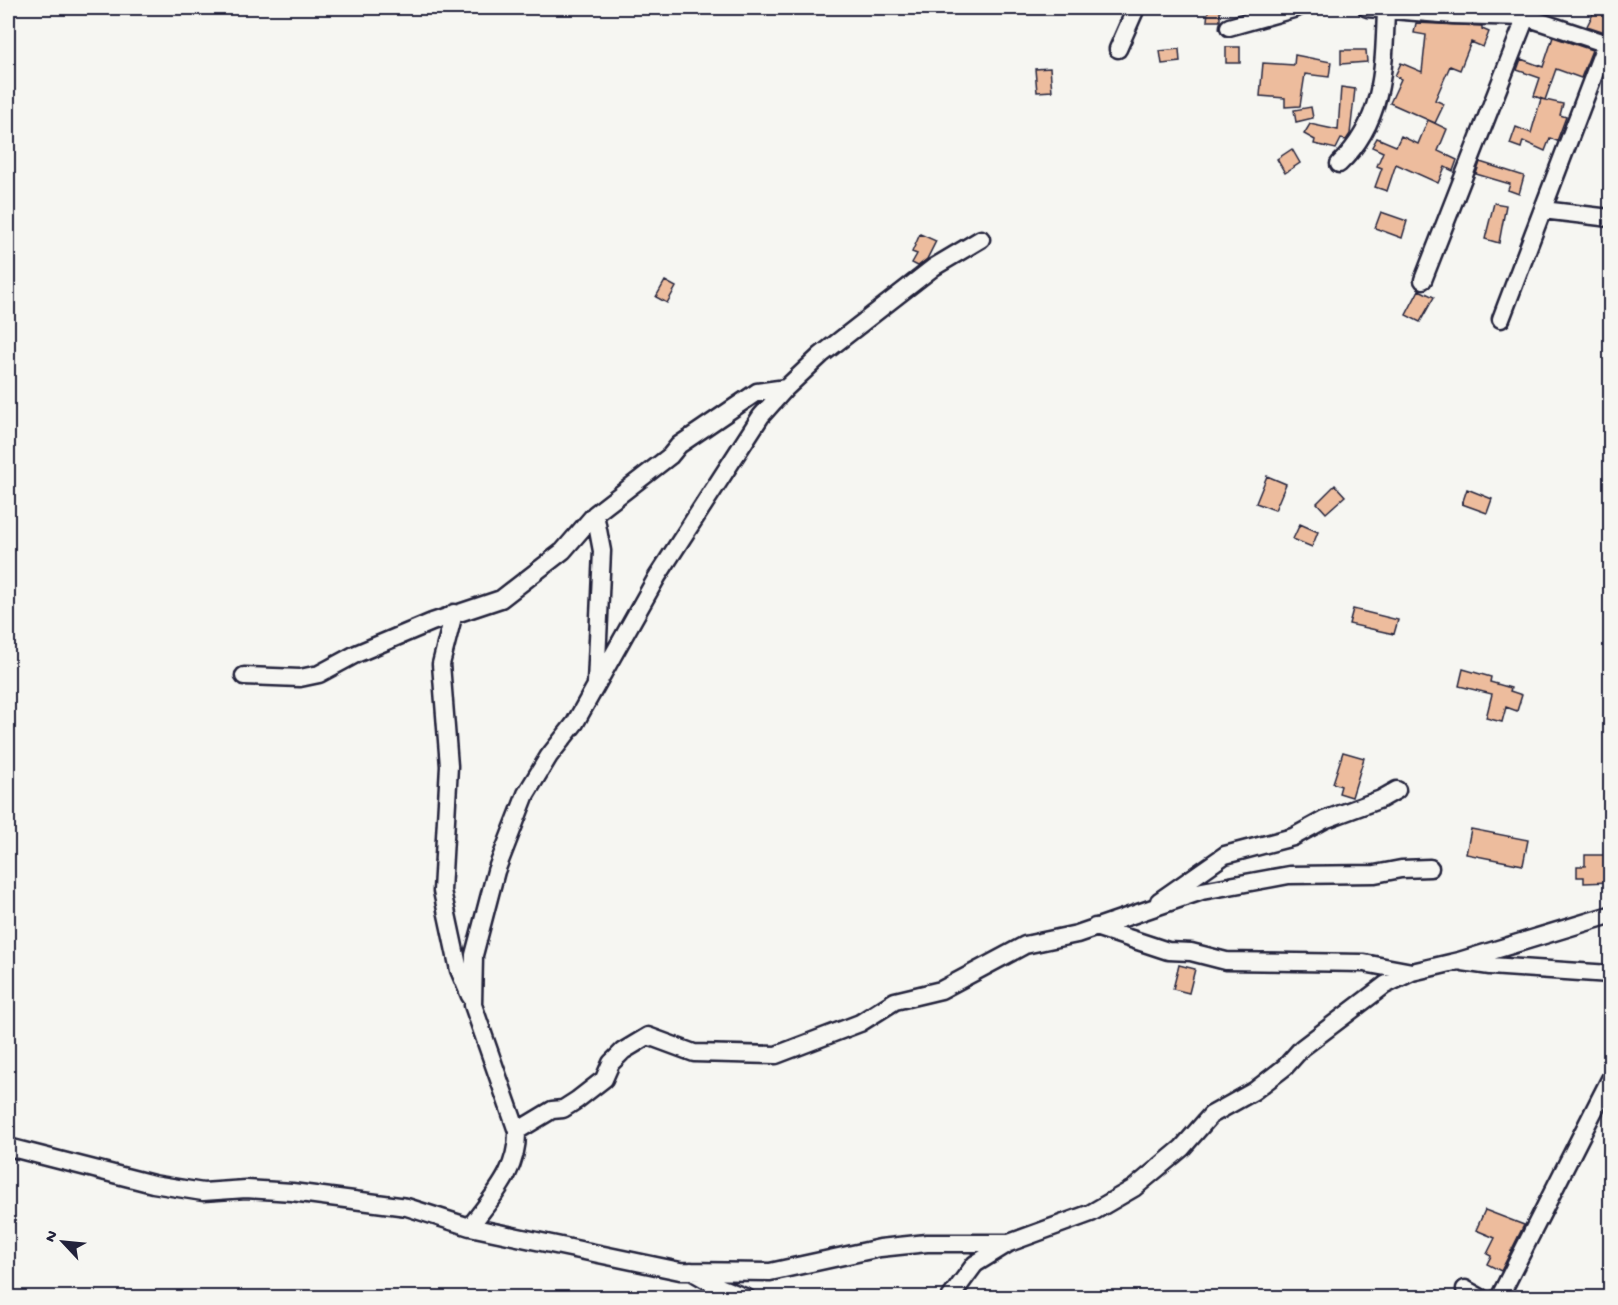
<svg xmlns="http://www.w3.org/2000/svg" width="1618" height="1305" font-family="'Gochi Hand',sans-serif">
<rect width="100%" height="100%" fill="#f6f6f2"/>
<filter id="ink" filterUnits="userSpaceOnUse"><feTurbulence type="fractalNoise" baseFrequency=".0167" numOctaves="2"/><feDisplacementMap in="SourceGraphic" scale="12" xChannelSelector="R" yChannelSelector="G"/><feConvolveMatrix kernelMatrix="1 2 1 2 8 2 1 2 1" color-interpolation-filters="sRGB"/></filter>
<g filter="url(#ink)">
<path fill="#edbc9d" stroke="#22223b" stroke-width="1.5" d="M 1596,8 L 1611,8 L 1611,34 L 1587,26 Z
M 1208,10 L 1220,10 L 1220,21 L 1207,21 Z
M 1416,23 L 1482,26 L 1482,29 L 1489,32 L 1483,47 L 1471,42 L 1460,70 L 1450,66 L 1435,100 L 1444,104 L 1435,123 L 1390,103 L 1401,79 L 1395,76 L 1401,63 L 1422,72 L 1426,35 L 1414,33 Z
M 1553,37 L 1592,50 L 1581,78 L 1556,69 L 1545,100 L 1534,96 L 1540,78 L 1517,70 L 1521,59 L 1543,67 Z
M 1226,47 L 1240,47 L 1240,63 L 1226,63 Z
M 1179,49 L 1180,62 L 1162,64 L 1160,51 Z
M 1341,50 L 1366,50 L 1367,62 L 1341,64 Z
M 1295,55 L 1331,62 L 1329,77 L 1305,74 L 1300,106 L 1285,107 L 1285,98 L 1260,96 L 1263,63 L 1294,65 Z
M 1050,68 L 1052,91 L 1037,92 L 1035,69 Z
M 1341,87 L 1355,89 L 1350,134 L 1346,140 L 1341,139 L 1336,149 L 1314,144 L 1315,140 L 1304,134 L 1310,124 L 1338,130 Z
M 1541,99 L 1563,104 L 1560,115 L 1566,117 L 1557,141 L 1550,138 L 1545,151 L 1523,141 L 1521,148 L 1510,144 L 1516,127 L 1531,133 Z
M 1311,107 L 1313,118 L 1296,122 L 1294,110 Z
M 1428,120 L 1447,129 L 1438,151 L 1457,160 L 1453,171 L 1445,167 L 1438,183 L 1396,164 L 1387,191 L 1375,187 L 1382,168 L 1377,166 L 1383,152 L 1372,147 L 1377,138 L 1396,146 L 1401,136 L 1418,144 Z
M 1292,149 L 1300,163 L 1285,173 L 1277,159 Z
M 1480,162 L 1524,176 L 1519,194 L 1508,190 L 1510,184 L 1476,174 Z
M 1494,203 L 1506,205 L 1499,243 L 1485,239 Z
M 1381,212 L 1407,221 L 1402,238 L 1375,228 Z
M 920,234 L 936,241 L 927,259 L 918,266 L 912,263 L 917,254 L 912,252 Z
M 665,281 L 676,287 L 667,303 L 656,297 Z
M 1419,290 L 1434,297 L 1420,322 L 1406,315 Z
M 1267,476 L 1286,484 L 1275,510 L 1256,503 Z
M 1335,485 L 1345,496 L 1326,513 L 1317,503 Z
M 1467,489 L 1492,499 L 1487,513 L 1462,504 Z
M 1300,524 L 1318,532 L 1312,547 L 1293,539 Z
M 1353,609 L 1398,620 L 1394,634 L 1349,624 Z
M 1463,669 L 1491,677 L 1490,682 L 1511,688 L 1510,691 L 1522,695 L 1517,711 L 1506,707 L 1502,722 L 1486,718 L 1492,694 L 1459,686 Z
M 1343,752 L 1364,758 L 1352,797 L 1339,793 L 1341,786 L 1333,783 Z
M 1471,829 L 1528,840 L 1523,865 L 1466,854 Z
M 1585,855 L 1610,855 L 1610,882 L 1584,883 L 1584,877 L 1577,877 L 1577,866 L 1585,866 Z
M 1179,965 L 1195,969 L 1189,993 L 1173,989 Z
M 1485,1210 L 1524,1225 L 1501,1271 L 1487,1264 L 1491,1256 L 1487,1254 L 1495,1238 L 1476,1230 Z"/>
<g fill="none" stroke-linecap="round" stroke-linejoin="round">
<g stroke="#22223b" stroke-width="21">
<path id="minor" d="M 1367,8 L 1453,15 L 1526,17 L 1610,45
M 1229,27 L 1297,8
M 1118,49 L 1136,8
M 1339,164 C 1384,121 1384,68 1386,9
M 1543,210 L 1610,218
M 1423,280 L 1526,17 L 1534,8
M 1501,319 L 1606,43
M 595,514 L 602,551 L 596,683
M 454,613 L 441,664 L 449,766 L 442,891 L 459,970 L 470,996
M 244,676 L 300,678 L 319,674 L 356,654 L 432,622 L 501,599 L 563,551 L 595,514 L 670,456 L 679,445 L 757,392 L 786,388
M 1159,901 L 1225,855 L 1293,837 L 1324,820 L 1381,799 L 1397,790
M 1095,927 L 1168,951 L 1191,952 L 1226,961 L 1364,963 L 1412,972
M 1463,962 L 1490,966 L 1610,974
M 517,1131 L 552,1110 L 563,1109 L 577,1100 L 604,1079 L 611,1063 L 623,1051 L 648,1036 L 694,1053 L 776,1055 L 860,1023 L 895,1001 L 941,990 L 1025,945 L 1077,934 L 1202,891 L 1289,875 L 1375,874 L 1401,869 L 1430,868
M 8,1147 L 153,1184 L 203,1192 L 246,1189 L 292,1192 L 407,1207 L 470,1227 L 680,1271 L 770,1272 L 880,1248 L 927,1243 L 1009,1243
M 470,1227 C 493,1195 518,1172 517,1131 L 473,1005 L 474,955 L 496,871 L 526,794 L 549,756 L 575,723 L 657,577 L 761,416 L 786,388 L 821,355 L 934,267 L 981,239
M 691,1271 L 719,1287 L 747,1298
M 1465,1289 L 1481,1298
M 950,1298 L 975,1264 L 1009,1243 L 1091,1213 L 1134,1188 L 1182,1148 L 1211,1115 L 1254,1091 L 1285,1067 L 1302,1048 L 1385,985 L 1412,972 L 1459,961 L 1610,915
M 1499,1298 L 1610,1079"/>
</g>
<use href="#minor" stroke="#f6f6f2" stroke-width="16"/>
</g>
</g>
<rect width="1618" height="1305" fill="none" stroke="#f6f6f2" stroke-width="30"/>
<rect x="15" y="15" width="1588" height="1275" fill="none" stroke="#22223b" stroke-width="2" filter="url(#ink)"/>
<g transform="translate(63 1242) rotate(296)" stroke="#f6f6f2" stroke-width="4.5" paint-order="stroke">
<path d="M0-4.5L10 22L0 15L-10 22Z" fill="#22223b"/>
<text y="-9" font-size="16" font-weight="bold" text-anchor="middle" fill="#22223b">N</text>
</g>
</svg>
